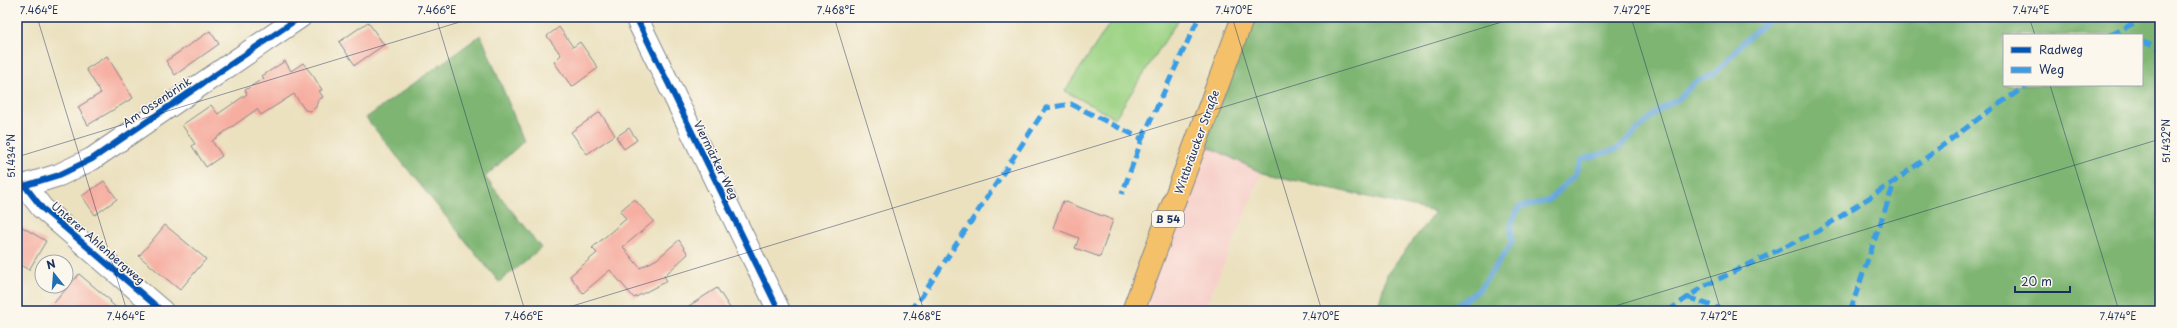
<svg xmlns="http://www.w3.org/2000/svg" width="2177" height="328" font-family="'Playpen Sans',sans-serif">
<rect width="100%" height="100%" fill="#fbf7ec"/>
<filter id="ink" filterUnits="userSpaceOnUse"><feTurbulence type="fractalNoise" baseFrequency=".025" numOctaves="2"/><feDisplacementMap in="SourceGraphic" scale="8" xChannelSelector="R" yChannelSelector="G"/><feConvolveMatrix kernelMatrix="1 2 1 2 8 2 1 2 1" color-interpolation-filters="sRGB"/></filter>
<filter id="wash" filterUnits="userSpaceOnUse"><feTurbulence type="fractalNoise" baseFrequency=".012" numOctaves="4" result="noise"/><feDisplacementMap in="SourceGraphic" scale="16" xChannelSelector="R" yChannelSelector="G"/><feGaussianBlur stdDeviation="0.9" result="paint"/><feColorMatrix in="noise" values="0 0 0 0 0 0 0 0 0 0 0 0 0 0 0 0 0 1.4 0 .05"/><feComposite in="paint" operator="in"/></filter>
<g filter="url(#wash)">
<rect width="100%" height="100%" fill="#ebe1bf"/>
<path fill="#f7d0ca" d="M 1197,141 L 1262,173 L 1204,311 L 1133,311 Z"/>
<path fill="#9dd385" stroke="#5c8172" d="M 1114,17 L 1180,17 L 1115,118 L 1065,91 Z"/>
<path fill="#7eb572" stroke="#4c7268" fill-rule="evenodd" d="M 1243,17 L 2160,17 L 2160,311 L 1377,311 L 1387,274 L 1435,212 L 1262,173 L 1197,141 ZM 2004,35 L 2142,35 L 2142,85 L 2004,85 Z
M 481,35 L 524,141 L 485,177 L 541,248 L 499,282 L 366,118 Z"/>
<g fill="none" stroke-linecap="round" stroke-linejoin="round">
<path stroke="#67a7da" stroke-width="5.5" d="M 1449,311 L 1479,290 L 1512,243 L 1511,224 L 1519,207 L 1548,201 L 1575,175 L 1581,160 L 1617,149 L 1659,110 L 1680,98 L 1694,83 L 1714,74 L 1732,56 L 1741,44 L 1772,17"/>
</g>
<g id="blocks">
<path fill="#f6aea1" d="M 368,22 L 384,45 L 355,65 L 339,42 Z
M 559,27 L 573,47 L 580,42 L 598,68 L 572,87 L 554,62 L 561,55 L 547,36 Z
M 210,31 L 219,44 L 175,75 L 166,61 Z
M 107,56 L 133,98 L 88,125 L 78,107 L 101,93 L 86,69 Z
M 285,61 L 291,71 L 303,63 L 314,77 L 322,90 L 319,91 L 323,97 L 318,100 L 316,107 L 311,111 L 305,110 L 294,94 L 261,115 L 257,109 L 212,141 L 222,156 L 206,167 L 192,146 L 195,144 L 182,125 L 211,105 L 218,114 L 247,94 L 245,90 L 264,78 L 262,76 Z
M 600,112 L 615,135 L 587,154 L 571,132 Z
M 629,128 L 637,140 L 624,149 L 616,137 Z
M 104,181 L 117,199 L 95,215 L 82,196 Z
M 634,199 L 654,221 L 623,247 L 640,268 L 657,259 L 679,240 L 688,254 L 664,276 L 667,281 L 634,298 L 610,270 L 583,293 L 570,276 L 597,253 L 592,248 L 626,219 L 620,211 Z
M 1063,201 L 1113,220 L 1100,257 L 1075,248 L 1079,238 L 1053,228 Z
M 17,224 L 46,241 L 29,270 L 17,263 Z
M 165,225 L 206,259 L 180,290 L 139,256 Z
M 79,274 L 111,301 L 110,302 L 120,311 L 47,311 Z
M 717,288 L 732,311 L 681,311 Z"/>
</g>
</g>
<g filter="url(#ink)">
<use href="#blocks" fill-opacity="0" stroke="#83888e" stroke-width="1"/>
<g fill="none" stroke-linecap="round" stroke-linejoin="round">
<g stroke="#83888e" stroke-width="24">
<path id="minor" d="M 636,17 L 779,311
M 25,186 L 42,208 L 162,311
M 17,188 L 59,175 L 92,159 L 300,17"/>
</g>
<g stroke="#83888e" stroke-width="24">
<path id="major" d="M 1133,311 L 1243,17"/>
</g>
<use href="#minor" stroke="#fff" stroke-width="22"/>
<use href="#major" stroke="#f4c16a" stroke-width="22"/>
<path stroke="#3b9de6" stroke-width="5" stroke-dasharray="10 5" stroke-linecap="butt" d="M 2111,35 L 2146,17
M 2142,42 L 2160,48
M 1142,139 L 1199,17
M 1687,297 L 1726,311
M 909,311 L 922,296 L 1046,108 L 1071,104 L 1142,139 L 1122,194
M 1668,311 L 1704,286 L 1818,231 L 1895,181 L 1993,108 L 2028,85
M 1850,311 L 1895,181"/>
<g stroke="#fbf7ec" stroke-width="8">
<path id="cycleway" d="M 636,17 L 779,311
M 25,186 L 42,208 L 162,311
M 17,188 L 59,175 L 92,159 L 300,17"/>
</g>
<use href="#cycleway" stroke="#0057b8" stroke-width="6"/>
</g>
</g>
<path fill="none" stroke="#1b2f5e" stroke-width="1" stroke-opacity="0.45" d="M 37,17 L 127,311M 436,17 L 525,311M 834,17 L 924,311M 1232,17 L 1322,311M 1631,17 L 1721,311M 2029,17 L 2035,35M 2050,85 L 2119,311M 17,157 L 476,17M 556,311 L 1518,17M 1599,311 L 2160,139"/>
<g text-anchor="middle" stroke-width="3" stroke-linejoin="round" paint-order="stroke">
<rect fill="#fbf7ec" stroke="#5e6b89" stroke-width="1" x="1152" y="211" width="32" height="16" rx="3"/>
<g font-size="10" font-weight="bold" fill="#1b2f5e">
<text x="1168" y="223">B 54</text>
</g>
<g font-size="11" fill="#1b2f5e" stroke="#fbf7ec">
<text transform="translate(157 102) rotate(-34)" y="4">Am Ossenbrink</text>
<text transform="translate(1197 142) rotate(-70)" y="4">Wittbräucker Straße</text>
<text transform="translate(716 160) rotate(64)" y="4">Viermärker Weg</text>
<text transform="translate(98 243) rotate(41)" y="4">Unterer Ahlenbergweg</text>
</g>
</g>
<rect width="2177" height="328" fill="none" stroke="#fbf7ec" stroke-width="44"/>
<rect x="2003" y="34" width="140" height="52" fill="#fbf7ec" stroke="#a1a7b3"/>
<rect x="2011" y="47" width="20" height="6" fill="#0057b8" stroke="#a1a7b3"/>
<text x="2039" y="54" font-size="12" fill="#1b2f5e">Radweg</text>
<rect x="2011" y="67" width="20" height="6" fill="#3b9de6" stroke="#a1a7b3"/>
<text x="2039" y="74" font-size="12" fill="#1b2f5e">Weg</text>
<g transform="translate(54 274) rotate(343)"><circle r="19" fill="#fbf7ec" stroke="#a1a7b3"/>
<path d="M0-3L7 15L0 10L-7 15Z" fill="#1f6fb2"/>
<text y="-6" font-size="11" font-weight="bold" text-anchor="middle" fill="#1b2f5e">N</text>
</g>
<path d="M2015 286v6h55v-6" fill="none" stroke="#1b2f5e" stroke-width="2"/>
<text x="2021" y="286" font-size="12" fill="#1b2f5e" stroke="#fbf7ec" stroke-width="3" paint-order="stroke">20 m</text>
<rect x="22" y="22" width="2133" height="284" fill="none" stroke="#1b2f5e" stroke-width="1.5"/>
<g font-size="10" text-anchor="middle" fill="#1b2f5e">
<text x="39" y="14">7.464°E</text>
<text x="437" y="14">7.466°E</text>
<text x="836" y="14">7.468°E</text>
<text x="1234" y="14">7.470°E</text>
<text x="1632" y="14">7.472°E</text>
<text x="2031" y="14">7.474°E</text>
<text transform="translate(2166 141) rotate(-90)" y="4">51.432°N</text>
<text transform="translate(11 156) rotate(-90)" y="4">51.434°N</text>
<text x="126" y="320">7.464°E</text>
<text x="524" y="320">7.466°E</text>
<text x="922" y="320">7.468°E</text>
<text x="1321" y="320">7.470°E</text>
<text x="1719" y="320">7.472°E</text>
<text x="2118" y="320">7.474°E</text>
</g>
</svg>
